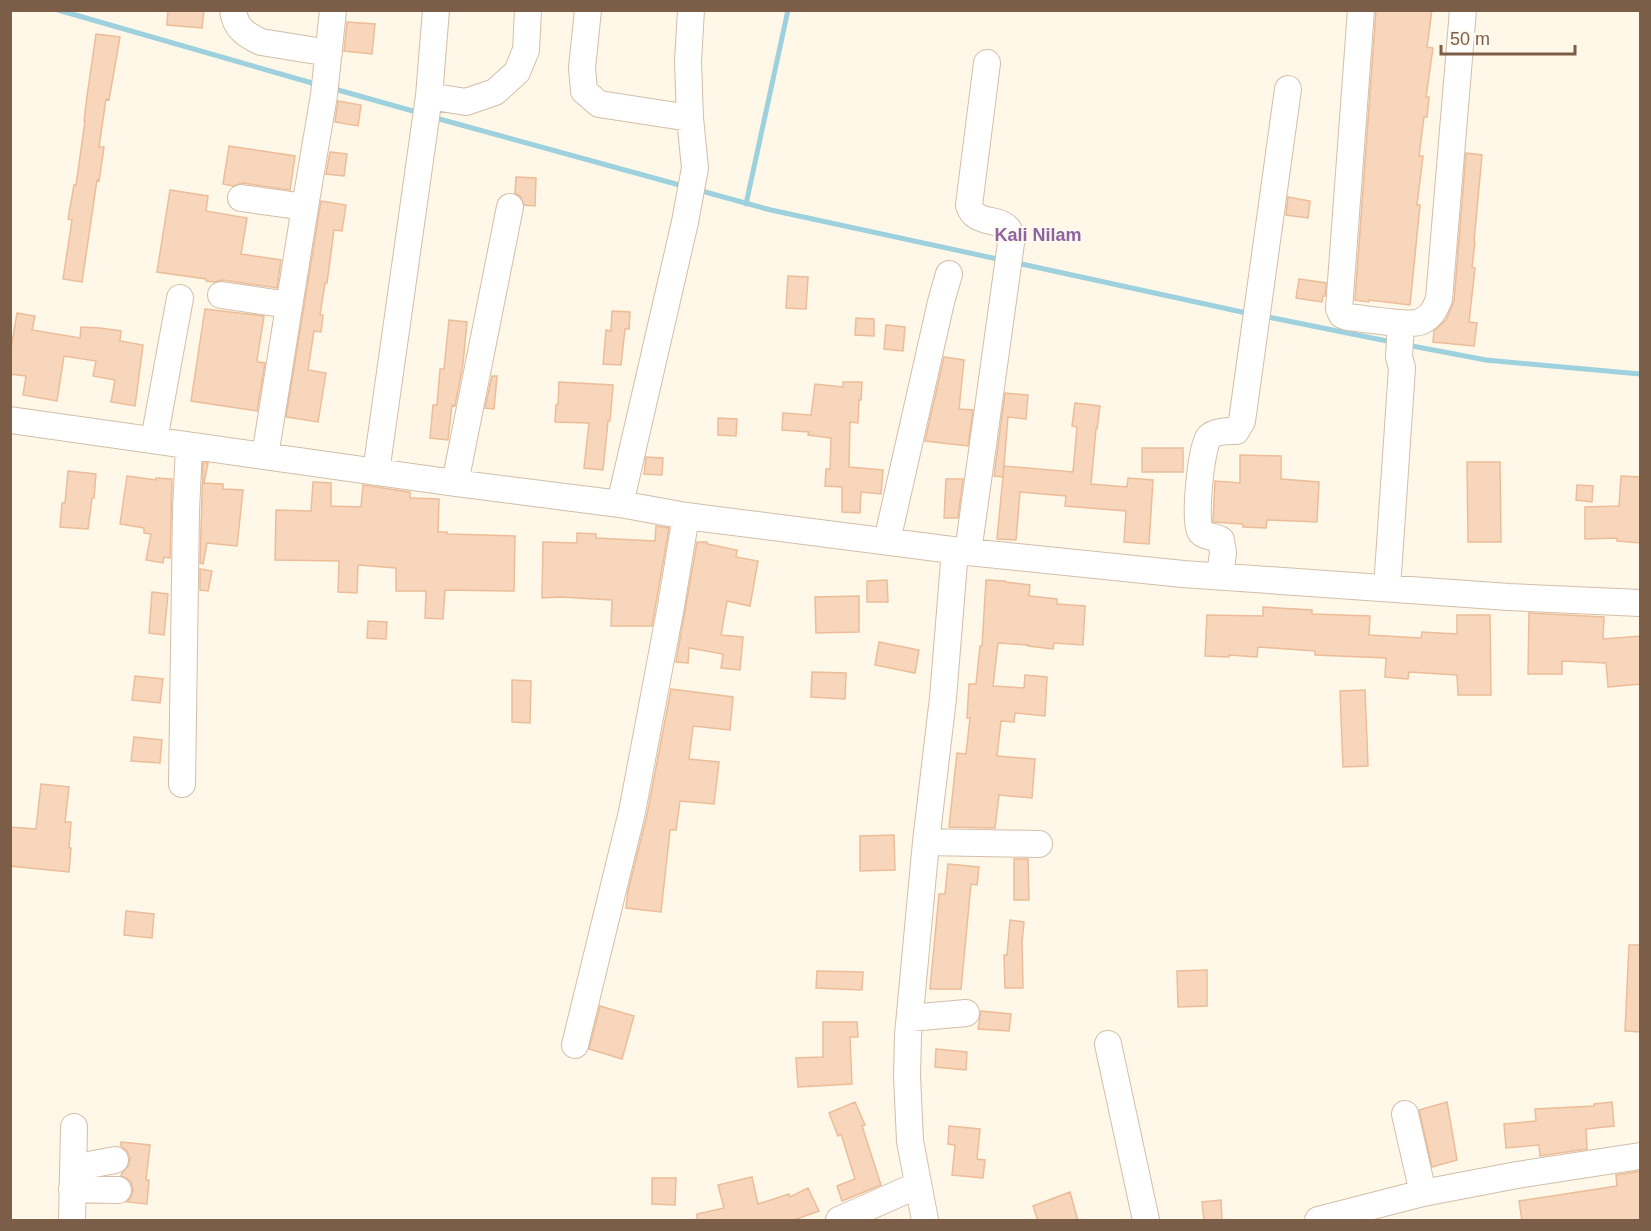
<svg xmlns="http://www.w3.org/2000/svg" width="1651" height="1231" font-family="Arial,sans-serif">
<rect width="100%" height="100%" fill="#fff7e7"/>
<g fill="none" stroke-linecap="round" stroke-linejoin="round">
<path stroke="#9dd1de" stroke-width="5" d="M 58,10 L 319,85
M 331,88 L 420,113
M 432,117 L 683,186
M 698,190 L 771,210 L 1002,260
M 746,204 L 788,10
M 1017,263 L 1251,314
M 1263,316 L 1392,342
M 1407,345 L 1486,360 L 1640,374"/>
</g>
<path fill="#f7d6bb" stroke="#ecbd99" stroke-width="1.5" d="M 168,10 L 204,10 L 202,28 L 167,25 Z
M 1376,10 L 1432,10 L 1427,47 L 1433,48 L 1426,97 L 1429,97 L 1427,117 L 1424,117 L 1419,156 L 1423,156 L 1417,205 L 1420,205 L 1410,305 L 1369,300 L 1369,302 L 1355,300 Z
M 347,22 L 375,24 L 372,54 L 344,51 Z
M 96,34 L 120,37 L 109,100 L 106,99 L 99,147 L 104,147 L 99,181 L 97,180 L 82,282 L 63,279 L 72,220 L 68,219 L 74,185 L 76,185 L 85,121 L 84,121 L 87,96 Z
M 338,101 L 361,105 L 358,126 L 335,122 Z
M 229,146 L 295,156 L 290,190 L 243,183 L 233,186 L 223,184 Z
M 330,152 L 347,154 L 344,176 L 326,174 Z
M 1466,153 L 1482,155 L 1474,241 L 1475,242 L 1472,267 L 1475,268 L 1469,322 L 1477,323 L 1474,346 L 1433,342 L 1434,331 L 1446,320 L 1454,301 Z
M 516,177 L 536,178 L 535,206 L 524,205 L 520,196 L 515,193 Z
M 170,190 L 208,196 L 206,211 L 247,218 L 241,254 L 281,260 L 277,288 L 223,280 L 214,282 L 206,281 L 206,279 L 157,272 Z
M 1288,197 L 1310,201 L 1308,218 L 1286,215 Z
M 321,201 L 346,205 L 342,231 L 334,230 L 327,283 L 325,283 L 320,315 L 323,315 L 321,332 L 314,331 L 308,370 L 326,373 L 318,422 L 286,417 Z
M 788,276 L 808,277 L 806,309 L 786,308 Z
M 1299,279 L 1326,283 L 1325,296 L 1323,296 L 1322,302 L 1296,298 Z
M 205,309 L 264,316 L 257,360 L 258,362 L 265,363 L 257,411 L 191,401 Z
M 612,311 L 630,312 L 629,329 L 625,329 L 621,365 L 603,364 L 606,330 L 611,331 Z
M 17,313 L 35,316 L 32,330 L 80,338 L 81,327 L 100,328 L 121,331 L 120,341 L 143,345 L 135,406 L 111,402 L 115,380 L 93,376 L 96,361 L 64,356 L 57,401 L 23,395 L 26,376 L 10,374 L 10,354 Z
M 856,318 L 874,319 L 874,336 L 855,335 Z
M 449,320 L 467,322 L 463,364 L 455,406 L 452,405 L 448,440 L 430,438 L 433,405 L 437,405 L 440,369 L 444,369 Z
M 886,325 L 905,327 L 903,351 L 884,349 Z
M 944,357 L 964,360 L 959,409 L 973,410 L 968,446 L 925,441 Z
M 492,376 L 497,376 L 494,409 L 485,408 Z
M 559,382 L 613,385 L 610,421 L 608,421 L 603,470 L 584,468 L 589,423 L 555,422 L 556,405 L 558,405 Z
M 843,382 L 862,382 L 861,400 L 859,400 L 858,423 L 850,422 L 849,467 L 883,470 L 881,494 L 861,492 L 860,513 L 842,512 L 842,487 L 825,486 L 826,469 L 830,469 L 831,438 L 808,435 L 809,432 L 782,430 L 783,413 L 811,415 L 815,384 L 843,387 Z
M 1005,393 L 1028,395 L 1026,419 L 1008,417 L 1003,477 L 994,476 Z
M 1075,403 L 1100,406 L 1097,429 L 1096,429 L 1091,484 L 1127,487 L 1128,478 L 1153,480 L 1149,544 L 1124,542 L 1126,511 L 1065,506 L 1066,496 L 1020,492 L 1016,540 L 997,539 L 1004,466 L 1073,472 L 1077,427 L 1072,426 Z
M 718,418 L 737,419 L 736,436 L 718,435 Z
M 1142,448 L 1183,448 L 1183,472 L 1142,472 Z
M 1240,455 L 1281,456 L 1281,479 L 1319,482 L 1317,522 L 1267,520 L 1266,528 L 1243,527 L 1243,524 L 1213,522 L 1215,481 L 1240,483 Z
M 646,457 L 663,458 L 662,475 L 644,474 Z
M 1467,462 L 1500,462 L 1501,542 L 1468,542 Z
M 203,463 L 208,463 L 204,483 L 223,484 L 223,489 L 243,490 L 237,546 L 207,543 L 203,564 L 200,563 Z
M 68,471 L 96,474 L 94,498 L 92,498 L 88,529 L 60,527 L 62,503 L 65,503 Z
M 127,476 L 156,480 L 156,478 L 172,479 L 170,558 L 164,557 L 163,563 L 146,560 L 151,534 L 144,533 L 144,528 L 120,524 Z
M 1621,476 L 1641,477 L 1641,543 L 1617,541 L 1617,538 L 1585,539 L 1585,507 L 1619,506 Z
M 946,479 L 963,479 L 958,518 L 944,518 Z
M 313,482 L 331,483 L 331,506 L 361,507 L 363,485 L 410,492 L 410,498 L 439,499 L 438,532 L 447,532 L 447,534 L 515,536 L 514,591 L 445,590 L 443,619 L 425,618 L 426,591 L 396,591 L 396,568 L 358,565 L 357,593 L 338,592 L 339,561 L 275,560 L 276,510 L 311,511 Z
M 1577,485 L 1593,486 L 1592,502 L 1576,500 Z
M 656,526 L 669,528 L 652,626 L 611,626 L 612,600 L 560,597 L 542,598 L 543,542 L 577,543 L 577,533 L 596,534 L 596,538 L 655,541 Z
M 697,542 L 707,542 L 707,544 L 737,550 L 736,557 L 758,561 L 750,606 L 727,601 L 721,635 L 743,637 L 740,670 L 721,668 L 723,654 L 689,648 L 688,663 L 676,662 Z
M 200,569 L 212,571 L 208,591 L 200,590 Z
M 887,580 L 888,602 L 867,602 L 867,581 Z
M 986,580 L 1005,581 L 1005,582 L 1030,585 L 1029,596 L 1057,599 L 1057,604 L 1085,606 L 1083,645 L 1054,643 L 1053,649 L 1028,646 L 1028,645 L 998,643 L 993,686 L 1024,688 L 1025,675 L 1047,677 L 1045,716 L 1015,713 L 1014,722 L 1001,721 L 997,756 L 1035,759 L 1032,798 L 999,795 L 995,828 L 949,827 L 957,753 L 966,754 L 970,718 L 967,718 L 969,684 L 976,684 L 980,646 L 982,646 Z
M 152,592 L 168,594 L 164,635 L 149,633 Z
M 859,596 L 859,632 L 816,633 L 815,597 Z
M 1263,607 L 1312,610 L 1312,614 L 1370,616 L 1369,635 L 1421,638 L 1422,632 L 1457,634 L 1457,615 L 1490,615 L 1491,695 L 1458,695 L 1457,675 L 1409,672 L 1408,679 L 1385,677 L 1386,658 L 1315,655 L 1315,651 L 1258,647 L 1257,657 L 1229,655 L 1229,657 L 1205,656 L 1207,615 L 1263,616 Z
M 1529,613 L 1604,617 L 1603,639 L 1641,636 L 1641,684 L 1608,687 L 1606,663 L 1562,661 L 1562,674 L 1528,674 Z
M 368,621 L 387,622 L 386,639 L 367,638 Z
M 879,642 L 919,650 L 915,673 L 875,665 Z
M 812,672 L 846,673 L 845,699 L 811,697 Z
M 135,676 L 163,679 L 160,703 L 132,700 Z
M 512,680 L 531,681 L 530,723 L 512,722 Z
M 671,689 L 733,697 L 730,730 L 693,726 L 689,759 L 719,762 L 714,804 L 680,801 L 676,830 L 670,830 L 661,912 L 626,908 L 628,891 L 647,815 Z
M 1365,690 L 1368,766 L 1343,767 L 1340,691 Z
M 134,737 L 162,740 L 160,763 L 131,761 Z
M 41,784 L 69,787 L 65,822 L 71,822 L 69,848 L 71,848 L 69,872 L 10,866 L 10,827 L 36,829 Z
M 894,835 L 895,870 L 860,871 L 860,836 Z
M 1014,859 L 1028,859 L 1029,900 L 1014,900 Z
M 948,864 L 979,867 L 977,885 L 971,884 L 961,989 L 930,989 L 939,894 L 945,894 Z
M 126,911 L 154,914 L 152,938 L 124,935 Z
M 1010,920 L 1024,922 L 1022,942 L 1023,988 L 1005,988 L 1004,955 L 1007,955 Z
M 1629,945 L 1641,945 L 1641,1032 L 1625,1031 Z
M 1207,970 L 1207,1006 L 1178,1007 L 1177,971 Z
M 817,971 L 863,972 L 862,990 L 816,988 Z
M 600,1006 L 634,1016 L 622,1059 L 589,1049 Z
M 981,1011 L 1011,1014 L 1009,1031 L 978,1029 Z
M 823,1022 L 857,1022 L 858,1037 L 850,1037 L 852,1084 L 798,1087 L 796,1058 L 823,1057 Z
M 936,1049 L 967,1052 L 966,1070 L 935,1067 Z
M 855,1102 L 865,1125 L 862,1126 L 881,1185 L 842,1201 L 837,1186 L 855,1179 L 841,1134 L 838,1136 L 829,1113 Z
M 1447,1102 L 1457,1160 L 1432,1167 L 1419,1110 Z
M 1612,1102 L 1614,1126 L 1586,1129 L 1587,1149 L 1540,1156 L 1539,1145 L 1506,1148 L 1504,1124 L 1536,1121 L 1535,1109 L 1594,1106 L 1594,1104 Z
M 949,1126 L 980,1129 L 977,1159 L 985,1160 L 983,1178 L 952,1175 L 955,1145 L 948,1144 Z
M 121,1142 L 150,1145 L 146,1180 L 149,1180 L 147,1204 L 127,1202 L 131,1197 L 133,1190 L 131,1182 L 126,1178 L 121,1176 L 122,1173 L 129,1165 L 130,1158 L 127,1151 L 121,1146 Z
M 1641,1171 L 1641,1221 L 1522,1221 L 1519,1201 L 1617,1186 L 1616,1175 Z
M 752,1177 L 758,1204 L 789,1194 L 790,1197 L 808,1188 L 819,1211 L 791,1221 L 697,1221 L 697,1214 L 724,1208 L 718,1185 Z
M 652,1178 L 676,1178 L 675,1205 L 652,1204 Z
M 1070,1192 L 1078,1221 L 1038,1221 L 1033,1206 Z
M 1221,1200 L 1222,1221 L 1204,1221 L 1202,1202 Z"/>
<g fill="none" stroke-linecap="round" stroke-linejoin="round">
<g stroke="#d3beaa" stroke-width="28">
<path id="minor" d="M 233,10 C 235,28 246,35 261,42 L 329,53
M 588,10 L 582,68 L 584,91 L 599,104 L 690,118
M 1361,10 L 1339,309 L 1342,315 L 1347,317 C 1362,318 1412,327 1422,321 C 1432,316 1435,309 1439,299 L 1463,10
M 429,96 L 466,102 L 495,92 L 517,72 L 526,50 L 528,10
M 241,198 L 305,207
M 221,295 L 289,305
M 10,420 L 455,483 L 620,504 L 686,516 L 968,552 L 1183,574 L 1509,597 L 1640,603
M 154,440 L 180,298
M 265,456 L 305,207 L 324,95 L 333,10
M 376,472 L 429,96 L 436,10
M 455,483 L 510,207
M 620,504 L 685,222 L 695,168 L 690,118 L 688,61 L 691,10
M 887,541 L 941,302 L 949,274
M 968,552 L 1011,243 C 1011,239 1011,235 1010,232 C 1001,215 975,227 969,205 L 987,63
M 1220,576 L 1223,553 L 1221,540 C 1215,536 1203,537 1200,531 C 1194,520 1201,446 1209,437 C 1214,431 1228,431 1236,431 L 1242,421 L 1288,89
M 1387,588 L 1402,368 L 1399,357 L 1401,323
M 182,784 L 186,511 L 189,446
M 926,842 L 1039,844
M 910,1018 L 966,1013
M 1108,1044 L 1146,1220
M 575,1045 L 632,812 L 671,606 L 686,516
M 1405,1114 L 1423,1193
M 73,1168 L 115,1160
M 72,1189 L 118,1190
M 72,1220 L 74,1127
M 839,1220 L 918,1185
M 925,1220 L 910,1141 L 907,1076 L 908,1035 L 926,842 L 943,698 L 955,550
M 1318,1220 L 1423,1193 L 1517,1175 L 1640,1156"/>
</g>
<use href="#minor" stroke="#fff" stroke-width="26"/>
</g>
<g text-anchor="middle" stroke-width="4.5" stroke-linejoin="round" paint-order="stroke">
<g font-size="18" font-weight="bold" fill="#8e63a0" stroke="#fffaef">
<text x="1038" y="241">Kali Nilam</text>
</g>
</g>
<rect width="1651" height="1231" fill="none" stroke="#7c5d47" stroke-width="24"/>
<path d="M1441 45v9h134v-9" fill="none" stroke="#7c5d47" stroke-width="3"/>
<text x="1450" y="45" font-size="18" fill="#7c5d47" stroke="#fffaef" stroke-width="4.5" paint-order="stroke">50 m</text>
</svg>
